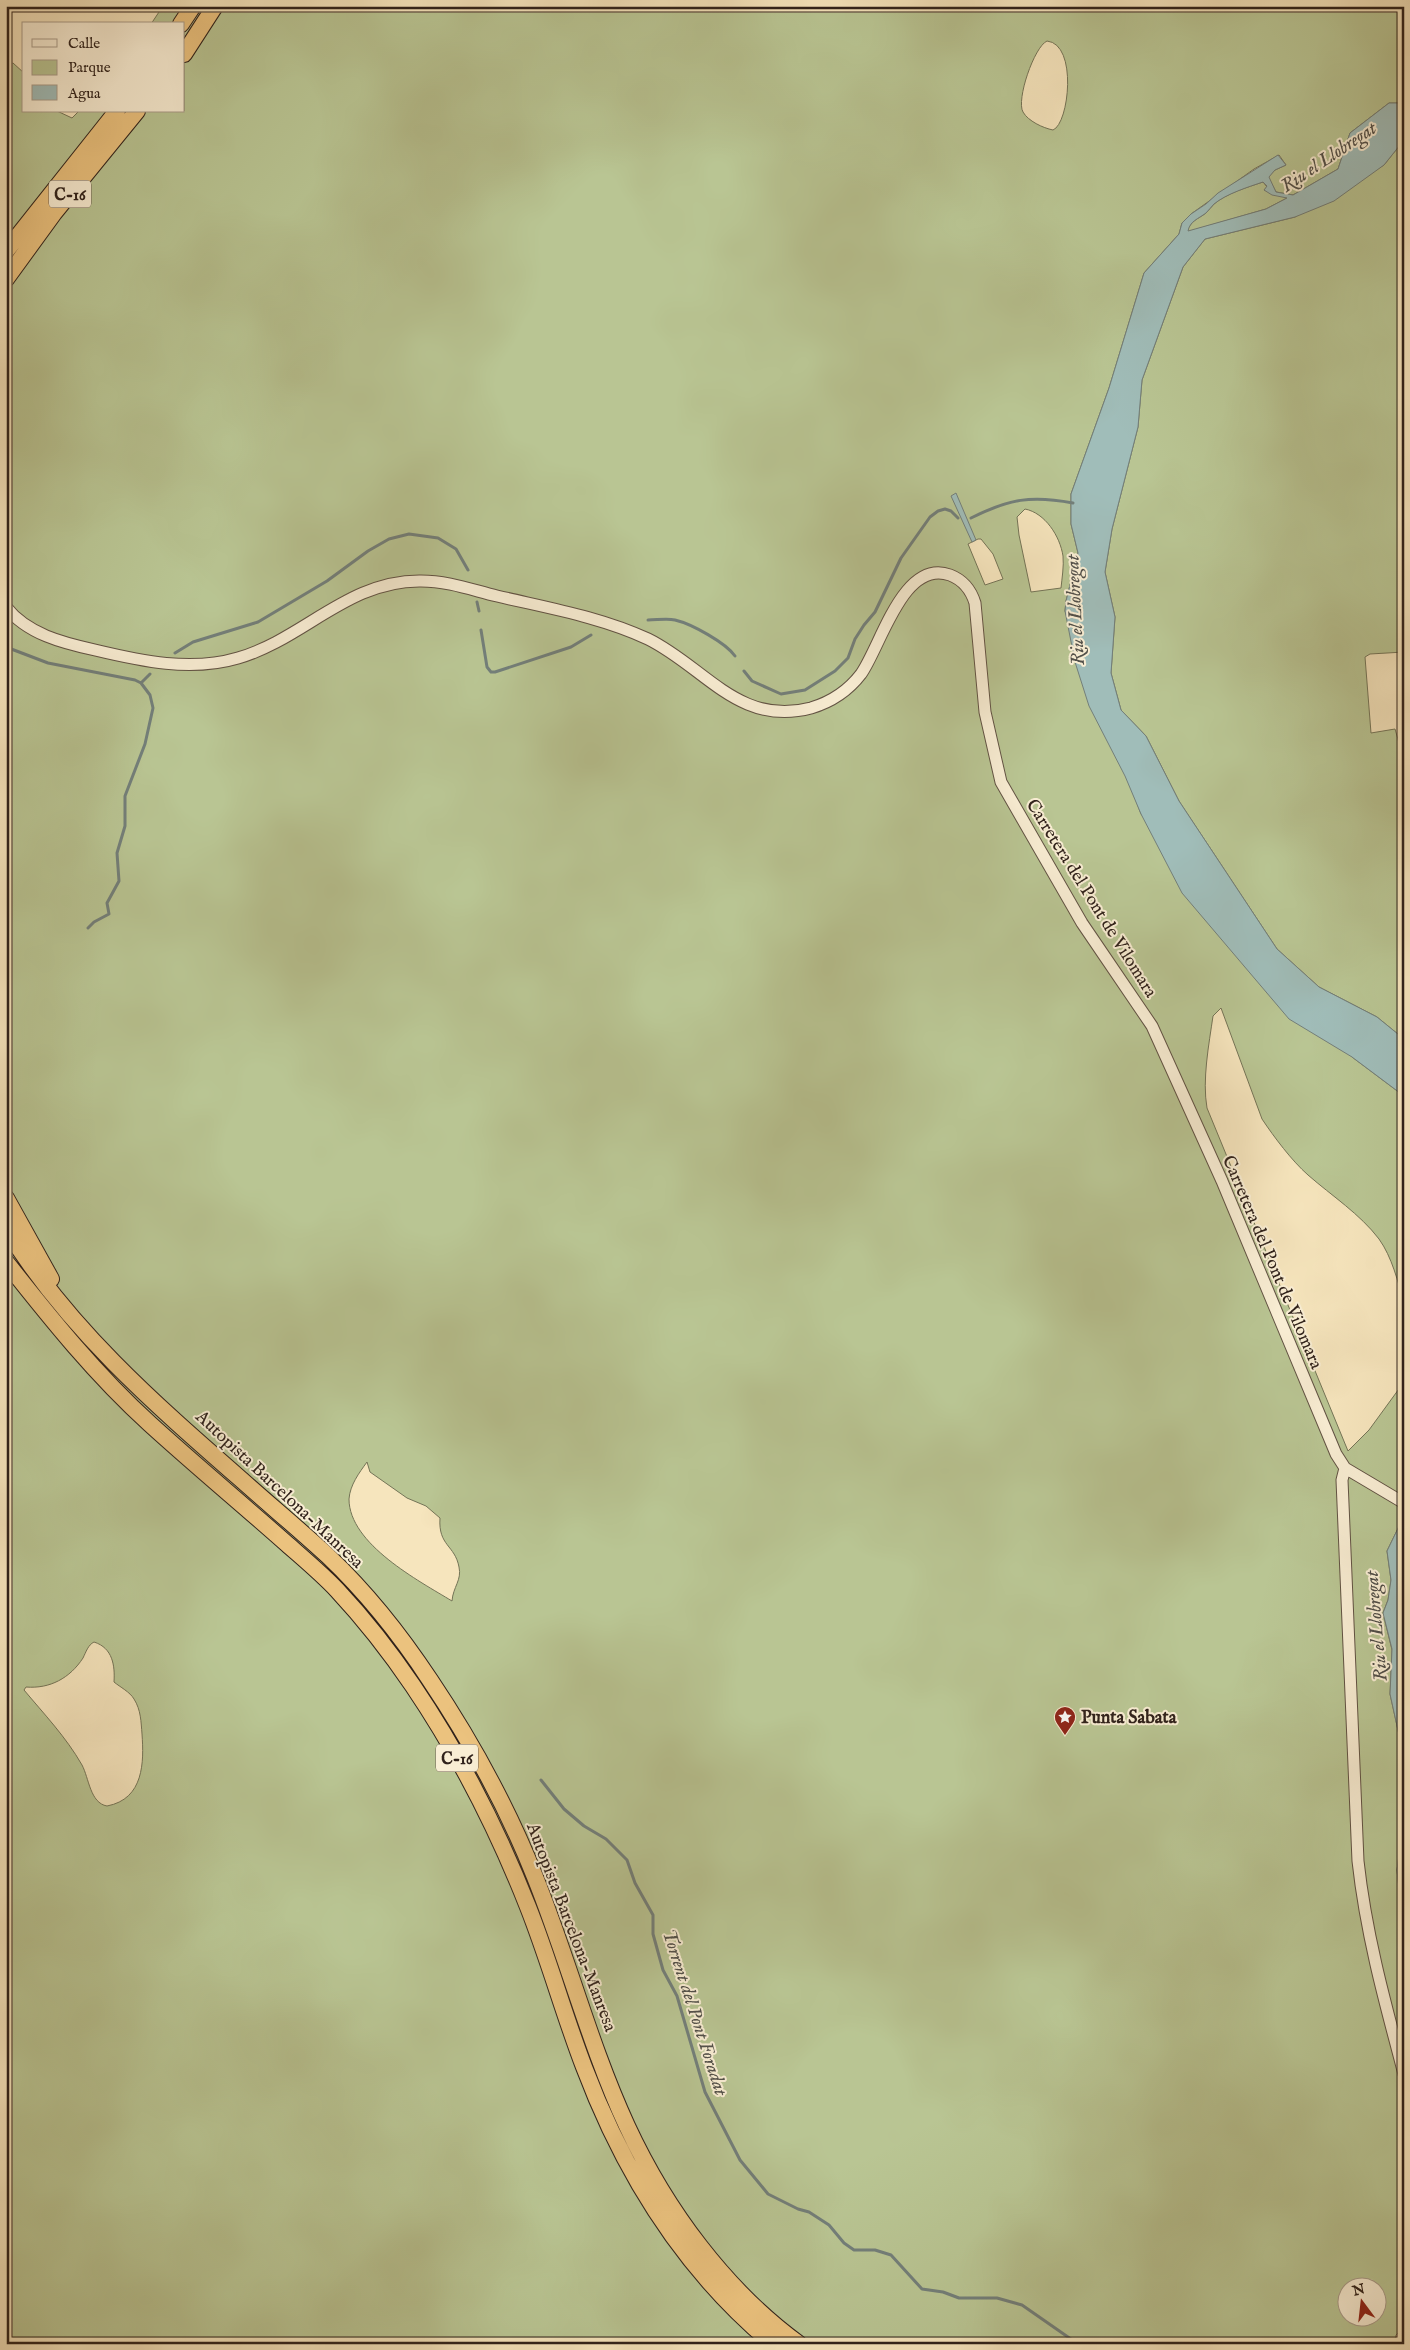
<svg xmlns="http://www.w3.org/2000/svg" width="1410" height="2350" font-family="'IM FELL English',serif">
<rect width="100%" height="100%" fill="#f6e5bd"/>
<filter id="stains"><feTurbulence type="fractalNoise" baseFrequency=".004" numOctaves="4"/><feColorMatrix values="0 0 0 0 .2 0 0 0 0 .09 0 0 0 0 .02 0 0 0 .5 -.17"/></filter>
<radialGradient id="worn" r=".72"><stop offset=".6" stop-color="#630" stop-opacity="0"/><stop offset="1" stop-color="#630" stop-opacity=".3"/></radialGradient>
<path fill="#b9c593" stroke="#747457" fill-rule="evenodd" d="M 163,6 L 1404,6 L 1404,103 L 1389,103 L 1350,133 L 1338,169 L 1293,195 L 1276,192 L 1268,177 L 1275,170 L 1286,165 L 1279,155 L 1254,169 L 1191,214 L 1182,223 L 1179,234 L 1144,273 L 1109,388 L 1071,494 L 1071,524 L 1078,553 L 1066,601 L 1065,611 L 1141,814 L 1352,1057 L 1404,1096 L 1404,1303 C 1398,1282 1392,1257 1379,1239 C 1360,1214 1332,1196 1308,1175 C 1292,1161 1274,1137 1262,1119 L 1221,1008 L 1213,1016 C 1209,1044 1202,1080 1207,1108 L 1348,1451 L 1369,1430 L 1404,1382 L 1404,1516 L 1387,1551 L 1391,1580 L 1388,1600 L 1383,1613 L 1392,1650 L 1390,1694 L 1401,1744 L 1404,1768 L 1404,1819 L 1397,1870 L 1404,1937 L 1404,2328 L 1396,2335 L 1395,2344 L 6,2344 L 6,64 L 13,63 L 24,73 L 24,111 L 57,111 L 72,118 L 79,111 L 184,111 L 184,24 L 151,24 ZM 1047,41 C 1078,44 1069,124 1053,130 C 1043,128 1028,121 1023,112 C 1016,100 1034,47 1047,41 ZM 1025,509 C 1045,513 1060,536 1063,556 C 1064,566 1062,578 1061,588 L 1031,592 L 1019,535 L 1017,517 ZM 978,539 L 981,539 L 993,554 L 1003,579 L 985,585 L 968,544 ZM 367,1462 L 370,1472 L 407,1498 L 426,1506 L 440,1518 C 438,1546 455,1545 459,1567 C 462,1580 453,1587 452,1601 C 419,1581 349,1544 349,1499 C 350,1485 359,1473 367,1462 ZM 94,1642 C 113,1648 115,1666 114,1682 C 120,1687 130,1692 134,1699 C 141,1710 141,1722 142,1734 C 144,1762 144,1799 107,1806 C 90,1803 89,1778 82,1765 C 66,1737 44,1714 24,1690 L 26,1687 C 50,1689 70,1678 83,1658 C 86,1652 88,1645 94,1642 ZM 1348,2288 L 1378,2288 L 1378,2318 L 1348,2318 Z
M 1404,140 L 1404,652 L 1370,654 L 1365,657 L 1371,733 L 1395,729 L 1404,760 L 1404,1039 L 1377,1017 L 1319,987 L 1277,949 L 1179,801 L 1146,736 L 1121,710 L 1111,673 L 1115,617 L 1105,572 L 1112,529 L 1138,427 L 1142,380 L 1183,267 L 1205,239 L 1295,217 L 1384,165 Z
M 1263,182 L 1267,187 L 1264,190 L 1287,198 L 1266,209 L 1187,232 C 1190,221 1198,219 1206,213 C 1209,210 1211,207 1214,204 C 1227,193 1248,187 1263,182 Z"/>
<path fill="#a0bdb9" stroke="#737f7a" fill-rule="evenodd" d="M 1389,103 L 1404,103 L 1404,140 L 1384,165 L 1334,201 L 1295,217 L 1205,239 L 1183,267 L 1142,380 L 1138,427 L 1112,529 L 1105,572 L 1115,617 L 1111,673 L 1121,710 L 1146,736 L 1179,801 L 1277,949 L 1319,987 L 1377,1017 L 1404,1039 L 1404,1096 L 1352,1057 L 1289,1019 L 1182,893 L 1141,814 L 1125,776 L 1089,706 L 1075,662 L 1065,611 L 1066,601 L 1078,553 L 1071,524 L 1071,494 L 1109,388 L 1144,273 L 1179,234 L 1182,223 L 1191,214 L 1206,204 L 1218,193 L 1278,155 L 1286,165 L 1275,170 L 1269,177 L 1276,192 L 1293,195 L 1338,169 L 1350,133 ZM 1263,182 L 1267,186 L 1264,190 L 1272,195 L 1287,198 L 1266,209 L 1188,231 C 1190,221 1198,219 1206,213 C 1209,210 1211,207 1214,204 C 1226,194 1248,187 1263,182 Z
M 956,493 L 976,540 L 972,542 L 951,496 Z
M 1404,1516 L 1404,1569 L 1400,1579 L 1404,1580 L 1404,1768 L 1401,1744 L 1390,1694 L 1392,1649 L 1383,1613 L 1388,1600 L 1391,1580 L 1387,1551 Z
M 1404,1819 L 1404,1937 L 1397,1870 Z"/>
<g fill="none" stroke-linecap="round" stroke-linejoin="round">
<path stroke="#737f7a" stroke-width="3" d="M 971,518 C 1009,499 1031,495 1073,503
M 477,602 L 479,611
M 648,620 C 657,620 667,618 675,620 C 692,624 726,643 735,656
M 481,630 L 487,667 L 491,672 L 495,672 L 571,647 L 591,635
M 6,647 L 48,663 L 135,680 L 141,683 L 150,695 L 153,708 L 145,744 L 125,796 L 125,826 L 117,853 L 119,881 L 107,903 L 109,914 L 94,922 L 88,928
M 175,653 L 193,642 L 258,622 L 327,581 L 368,551 L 389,539 L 409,534 L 438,538 L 456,549 L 468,570
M 744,671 L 752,681 L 781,694 L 805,690 L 835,671 L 848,658 L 855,639 L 864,625 L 875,612 L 901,558 L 930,517 L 938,511 L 945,509 L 951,511 L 958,518
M 141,683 L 150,674
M 541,1780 L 564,1809 L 584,1826 L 606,1839 L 627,1860 L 635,1883 L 653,1915 L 653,1934 L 663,1970 L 677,1996 L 705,2092 L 740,2160 L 768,2194 L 798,2209 L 809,2212 L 829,2225 L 844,2243 L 854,2250 L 875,2250 L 891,2255 L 922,2289 L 943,2292 L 959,2298 L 997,2298 L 1022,2305 L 1078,2344"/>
<g stroke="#625344" stroke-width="13">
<path id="tertiary" d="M 6,607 C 27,634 63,643 95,650 C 141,661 191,672 238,658 C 304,639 348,580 421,581 C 448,581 472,590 497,596 C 548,608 601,617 648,639 C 705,667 739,727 811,708 C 831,702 848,691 861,674 C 881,646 903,558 950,575 C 963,580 971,590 975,603 L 985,712 L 1001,782 L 1082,923 L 1152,1026 L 1222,1181 L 1336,1454 L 1345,1468 L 1404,1503
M 1345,1468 L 1342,1480 L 1358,1861 C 1366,1934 1385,2003 1404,2074"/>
</g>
<g stroke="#30221b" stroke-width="18">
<path id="motorway" d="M 181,24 L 193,6
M 184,54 L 215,6
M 6,251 L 117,111
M 6,279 L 54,213 L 137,111
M 6,1198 L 51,1279
M 6,1228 C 67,1328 157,1406 244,1482 C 272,1507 301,1531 328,1556 C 366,1592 401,1636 430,1680 C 471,1741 508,1809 535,1877 C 568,1959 590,2046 627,2126 C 666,2210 725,2290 799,2344
M 6,1262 C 51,1319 96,1375 150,1424 C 195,1465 242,1504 287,1544 C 304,1559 322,1574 337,1590 C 365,1620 390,1652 413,1686 C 459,1754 498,1831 528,1907 C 549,1960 564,2015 584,2067 C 624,2173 685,2271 773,2344"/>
</g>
<use href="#tertiary" stroke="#f9eed4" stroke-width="11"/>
<use href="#motorway" stroke="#ebc27e" stroke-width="16"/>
</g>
<defs>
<g id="sight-pin" transform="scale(1.125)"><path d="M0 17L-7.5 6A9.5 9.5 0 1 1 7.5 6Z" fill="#8f2418" stroke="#f9eed4"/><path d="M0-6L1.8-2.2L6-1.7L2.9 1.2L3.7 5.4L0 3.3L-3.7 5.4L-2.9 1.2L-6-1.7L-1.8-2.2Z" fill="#fff"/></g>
</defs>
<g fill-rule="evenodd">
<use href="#sight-pin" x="1065" y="1717"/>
</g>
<g text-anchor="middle" stroke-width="4" stroke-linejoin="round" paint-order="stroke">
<g fill="#f9eed4" stroke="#6c5f52" stroke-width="1">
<rect x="49" y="180.5" width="42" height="27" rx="4"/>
<rect x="436" y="1744.5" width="42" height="27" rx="4"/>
</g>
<g font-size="16" font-weight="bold" fill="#30221b">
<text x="70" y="200">C-16</text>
<text x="457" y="1764">C-16</text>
</g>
<g font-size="18" fill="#30221b" stroke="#f9eed4">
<text transform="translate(1092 898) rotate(58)" y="6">Carretera del Pont de Vilomara</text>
<text transform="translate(1273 1262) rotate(67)" y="6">Carretera del Pont de Vilomara</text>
<text transform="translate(280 1489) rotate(43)" y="6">Autopista Barcelona-Manresa</text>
<text transform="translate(572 1927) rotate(69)" y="6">Autopista Barcelona-Manresa</text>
</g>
<g font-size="18" font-weight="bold" fill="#30221b" stroke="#f9eed4" text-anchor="start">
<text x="1081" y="1723">Punta Sabata</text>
</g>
<g font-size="19" font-style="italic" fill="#52504a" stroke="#f9eed4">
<text transform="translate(1328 156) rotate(-34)" y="7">Riu el Llobregat</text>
<text transform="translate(1074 610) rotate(-93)" y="7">Riu el Llobregat</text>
<text transform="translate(1375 1626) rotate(-95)" y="7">Riu el Llobregat</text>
<text transform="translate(696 2012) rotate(72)" y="7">Torrent del Pont Foradat</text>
</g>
</g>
<rect width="1410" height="2350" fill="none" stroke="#f6e5bd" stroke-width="25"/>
<rect x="8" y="8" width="1395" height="2335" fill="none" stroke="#30221b" stroke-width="2.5"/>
<rect x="12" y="12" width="1385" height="2325" fill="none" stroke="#30221b"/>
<rect x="22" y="22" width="162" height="90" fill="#f9eed4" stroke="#a99c8a"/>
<rect x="32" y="39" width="25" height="8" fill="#f9eed4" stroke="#a99c8a"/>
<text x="68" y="48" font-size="15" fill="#30221b">Calle</text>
<rect x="32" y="60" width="25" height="15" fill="#b9c593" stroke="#a99c8a"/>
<text x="68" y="72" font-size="15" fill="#30221b">Parque</text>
<rect x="32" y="85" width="25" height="15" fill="#a0bdb9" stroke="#a99c8a"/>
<text x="68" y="98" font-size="15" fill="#30221b">Agua</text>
<g transform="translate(1362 2302) rotate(345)"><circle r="24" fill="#f9eed4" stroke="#a99c8a"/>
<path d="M0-4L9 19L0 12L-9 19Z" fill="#8f2418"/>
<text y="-8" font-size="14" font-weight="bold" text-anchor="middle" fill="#30221b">N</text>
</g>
<rect width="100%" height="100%" filter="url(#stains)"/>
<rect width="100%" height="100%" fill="url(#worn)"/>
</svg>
